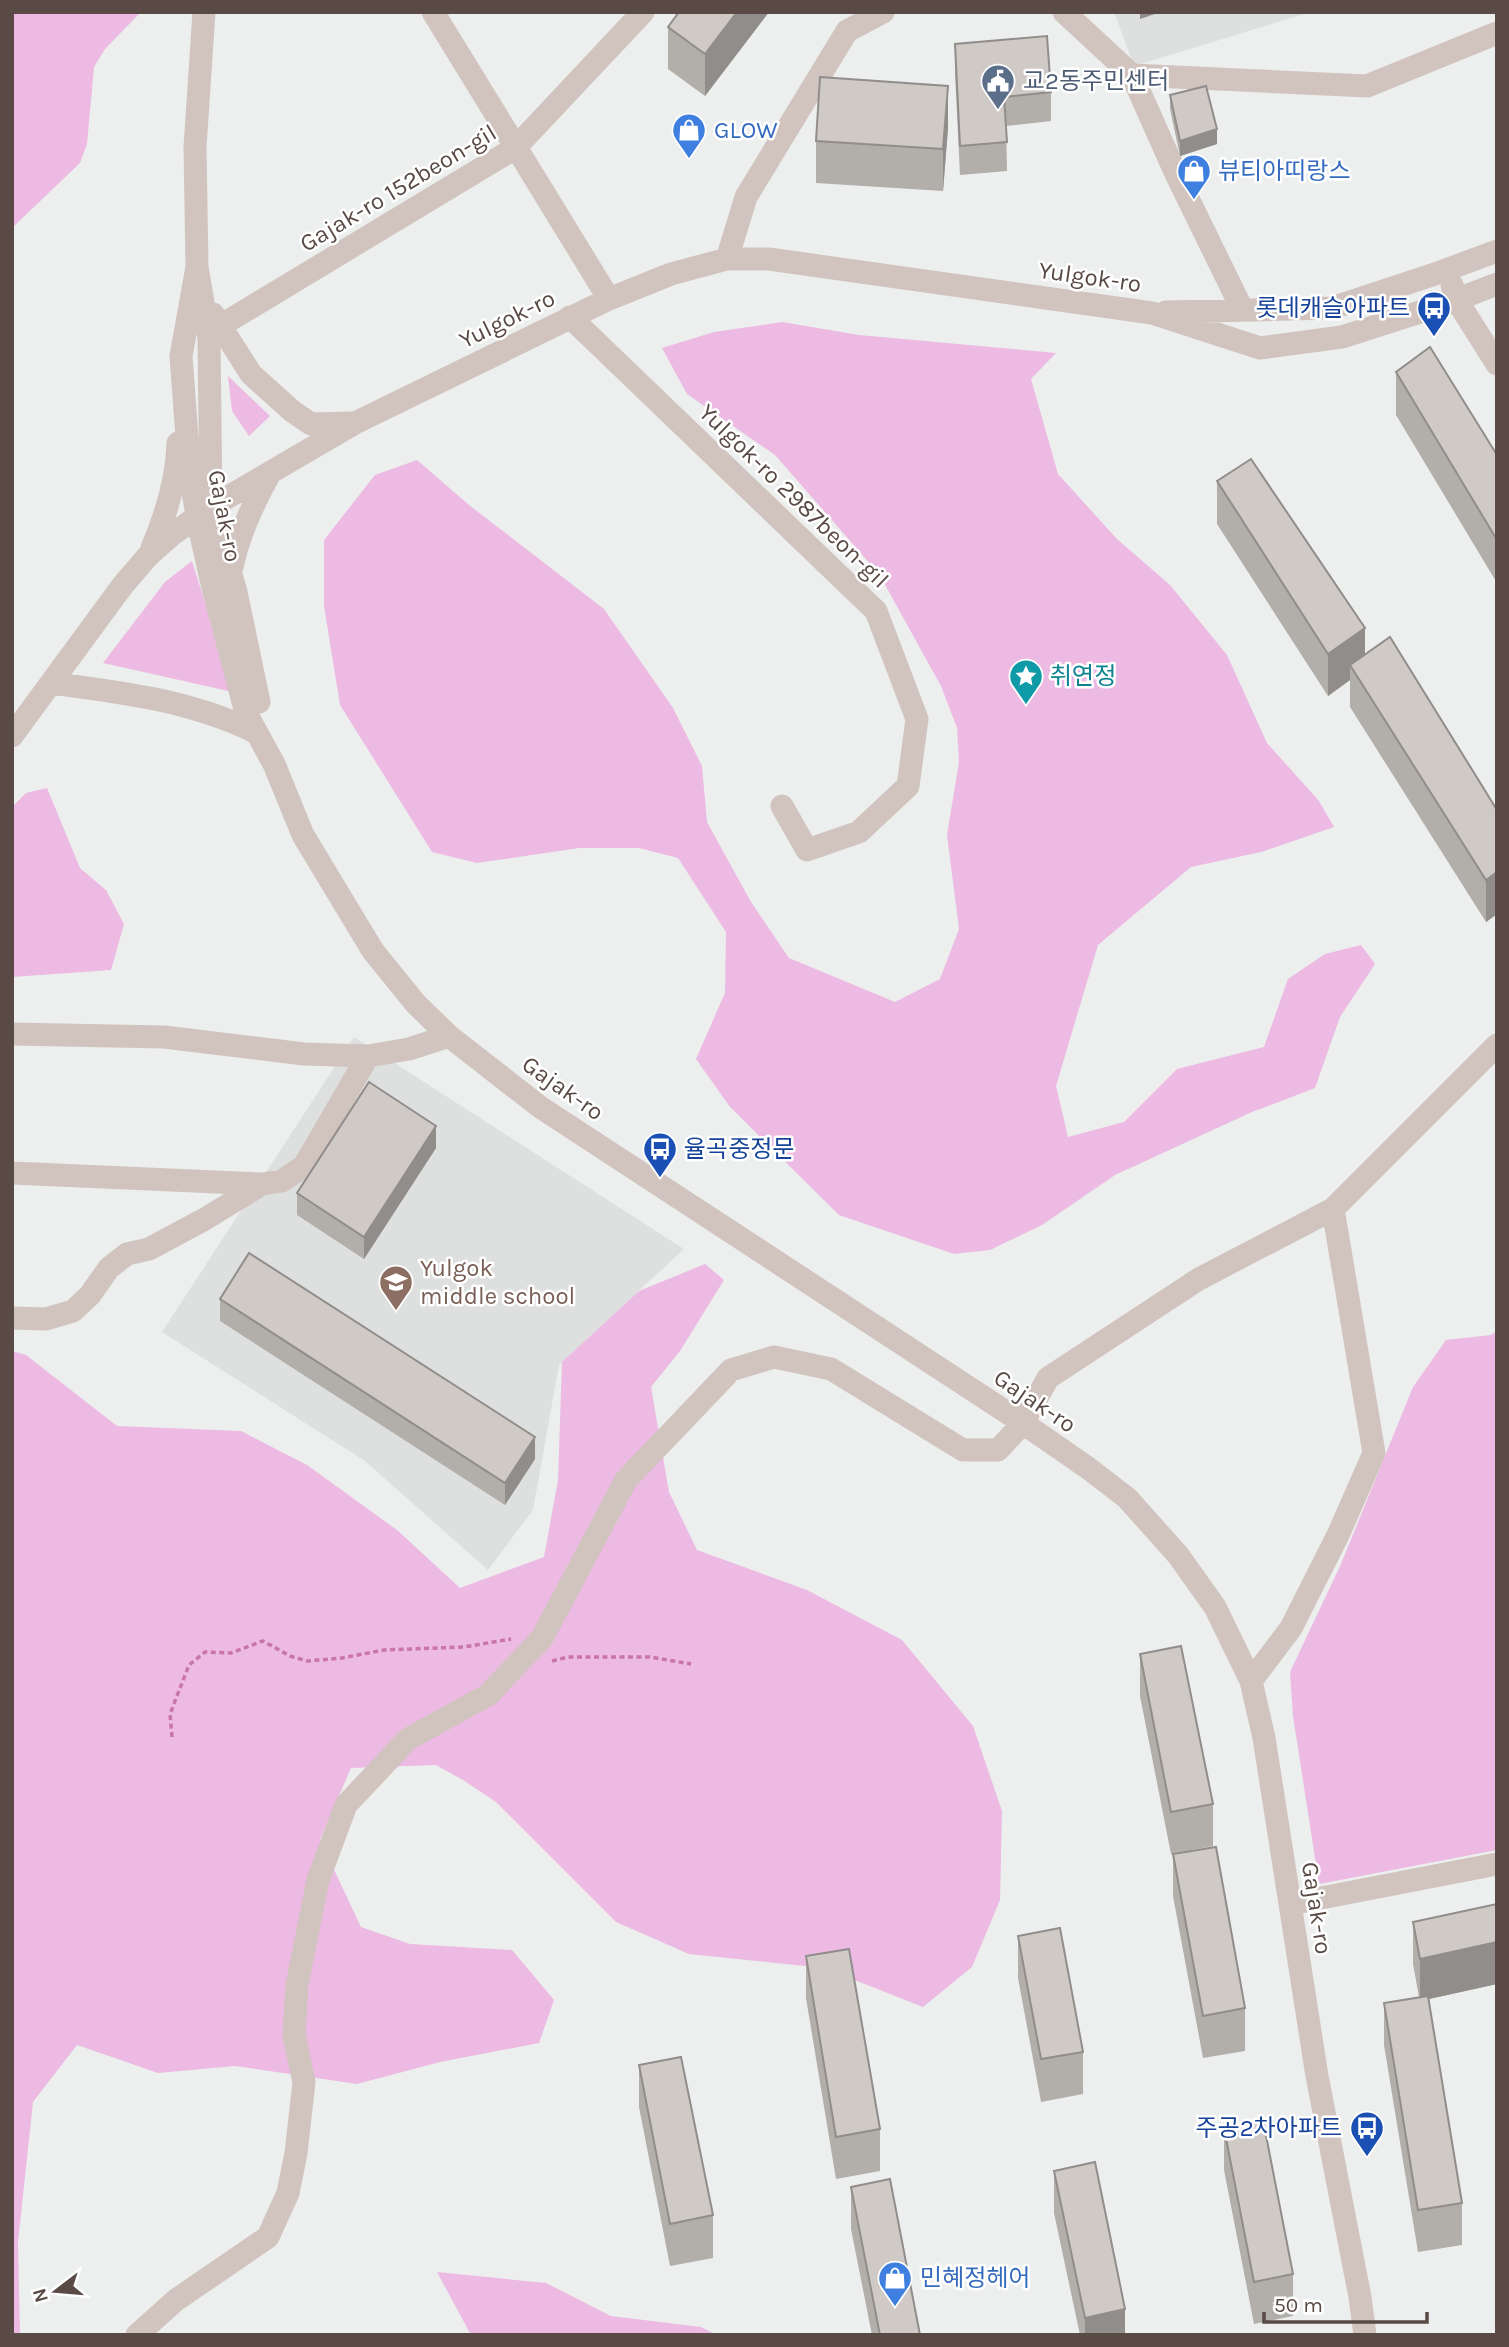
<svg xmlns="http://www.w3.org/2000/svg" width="1509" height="2347" font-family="Karla,'Noto Sans KR',sans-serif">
<rect width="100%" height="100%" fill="#ecefee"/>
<path fill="#dee0df" d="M 1114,12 L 1311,12 L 1134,66 Z
M 354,1037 L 684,1249 L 559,1365 L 533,1510 L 488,1570 L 365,1461 L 162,1332 Z"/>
<path fill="#ecbae3" d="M 12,12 L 141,12 L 105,49 L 94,67 L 87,144 L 80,163 L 12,228 Z
M 782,322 L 859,335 L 1056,353 L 1031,379 L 1058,474 L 1117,539 L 1170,585 L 1227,655 L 1267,743 L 1319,801 L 1334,827 L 1261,852 L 1191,867 L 1098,945 L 1056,1086 L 1068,1137 L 1124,1122 L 1177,1069 L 1264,1047 L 1288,979 L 1325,954 L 1361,945 L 1375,964 L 1340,1017 L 1315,1088 L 1252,1112 L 1115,1175 L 1042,1225 L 990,1250 L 954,1254 L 839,1215 L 730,1107 L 696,1059 L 725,993 L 726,932 L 678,858 L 639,848 L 579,848 L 477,863 L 432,852 L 340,705 L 324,606 L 324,540 L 375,475 L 417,460 L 469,505 L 604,609 L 673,708 L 702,766 L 707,822 L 751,902 L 789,958 L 895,1002 L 940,979 L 959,929 L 947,835 L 959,762 L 957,728 L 941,686 L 879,574 L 775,455 L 687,394 L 662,348 L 714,332 Z
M 228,376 L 270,416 L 249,436 L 232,411 Z
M 192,561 L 233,692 L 103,663 L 165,582 Z
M 47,788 L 80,868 L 106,890 L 124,924 L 111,970 L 12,977 L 12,807 L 26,793 Z
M 705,1264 L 724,1280 L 680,1351 L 651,1387 L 669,1492 L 697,1550 L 807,1590 L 902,1640 L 973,1726 L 1002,1811 L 1000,1900 L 972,1967 L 923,2007 L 824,1968 L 689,1954 L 616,1922 L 496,1802 L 463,1780 L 436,1765 L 351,1768 L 320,1840 L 361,1927 L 410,1944 L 512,1950 L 554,2000 L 539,2043 L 440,2062 L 357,2084 L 235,2066 L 158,2073 L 77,2045 L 33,2102 L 18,2242 L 20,2335 L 12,2335 L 12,1351 L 26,1355 L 117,1426 L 241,1431 L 307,1465 L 397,1530 L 460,1588 L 544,1557 L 558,1480 L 562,1362 L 639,1291 Z
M 1497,1331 L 1497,1850 L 1319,1884 L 1293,1716 L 1290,1672 L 1341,1564 L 1413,1387 L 1446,1340 L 1491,1335 Z
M 437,2272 L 546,2283 L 611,2316 L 701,2327 L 717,2335 L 471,2335 Z"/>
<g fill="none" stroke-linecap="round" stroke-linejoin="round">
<path stroke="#c974af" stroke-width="3.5" stroke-dasharray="5 3.5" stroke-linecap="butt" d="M 552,1661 L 568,1657 L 650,1657 L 691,1664
M 172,1737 L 170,1714 L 189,1665 L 205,1652 L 231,1653 L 263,1641 L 290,1656 L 307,1661 L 342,1658 L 384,1650 L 464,1647 L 511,1639"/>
<path stroke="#d1c4bf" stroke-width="23" d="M 204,12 L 195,147 L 197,267 L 209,338 L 211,507 L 236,592 L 259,702
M 433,12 L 609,299
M 1064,12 L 1132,75 L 1176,174 L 1242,309
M 1132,75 L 1367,86 L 1497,33
M 727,259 L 746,197 L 847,31 L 883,12
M 197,267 L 181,356 L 189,465 L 197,517 L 212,584 L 246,713 L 274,764 L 303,835 L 373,951 L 416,1004 L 449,1036 L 540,1107 L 1023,1423 L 1088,1468 L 1127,1498 L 1178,1555 L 1215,1607 L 1251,1681 L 1264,1738 L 1317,2076 L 1360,2297 L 1365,2335
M 1452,285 L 1456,299 L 1497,364
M 1166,312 L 1332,308 L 1435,274 L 1497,251
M 213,314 L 251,374 L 292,411 L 311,424 L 351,423
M 570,317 L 876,611 L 917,719 L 908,786 L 859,832 L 807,850 L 782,806
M 220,326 L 515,148 L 643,12
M 152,548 C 166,515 177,480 178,443
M 231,571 C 239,534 252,506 270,473
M 51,683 C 121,692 193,701 257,733
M 12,736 L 123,585 L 148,556 L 174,533 L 211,507 L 355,423 L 609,299 L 671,274 L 727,259 L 769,259 L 1152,313 L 1260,348 L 1342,337 L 1445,304 L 1497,284
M 12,1034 L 164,1037 L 304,1054 L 368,1056 L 409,1049 L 449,1036
M 12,1173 L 262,1184
M 12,1318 L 46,1319 L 73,1311 L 90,1295 L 109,1268 L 127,1254 L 149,1249 L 205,1219 L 262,1184 L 282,1181 L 304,1166 L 368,1056
M 1251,1681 L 1291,1628 L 1338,1535 L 1374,1453 L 1333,1209
M 1290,1904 L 1497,1864
M 137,2335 L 176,2300 L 268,2237 L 288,2193 L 296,2153 L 304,2082 L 294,2035 L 297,1985 L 318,1880 L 346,1805 L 408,1739 L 488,1695 L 542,1638 L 626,1480 L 731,1370 L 774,1357 L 831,1369 L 963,1450 L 998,1450 L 1023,1423 L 1048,1378 L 1199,1279 L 1333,1209 L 1497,1045"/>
</g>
<path fill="#b2aeaa" d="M 679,12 L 769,12 L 705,96 L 668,69 L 668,27 Z
M 955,44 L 1051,92 L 1051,121 L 1006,126 L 1007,171 L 960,175 L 955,73 Z
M 1170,95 L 1217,144 L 1180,156 L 1170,109 Z
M 948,128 L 943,191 L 816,183 L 816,141 Z
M 1396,372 L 1497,455 L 1497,583 L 1396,415 Z
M 1217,481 L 1497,810 L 1497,914 L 1486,922 L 1350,707 L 1350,680 L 1328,696 L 1217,524 Z
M 436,1148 L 364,1259 L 297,1215 L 297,1193 Z
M 220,1299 L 535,1459 L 505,1505 L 220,1321 Z
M 1140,1654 L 1213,1804 L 1213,1846 L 1171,1854 L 1140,1696 Z
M 1173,1854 L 1245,2008 L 1245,2051 L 1203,2058 L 1173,1896 Z
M 1497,1904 L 1497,1984 L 1429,1999 L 1462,2203 L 1462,2245 L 1418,2252 L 1384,2045 L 1384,2003 L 1419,1997 L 1413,1964 L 1413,1922 Z
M 1018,1936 L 1083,2052 L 1083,2094 L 1041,2102 L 1018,1978 Z
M 806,1956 L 880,2129 L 880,2171 L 836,2179 L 806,1998 Z
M 639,2065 L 713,2215 L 713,2258 L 670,2266 L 639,2107 Z
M 1224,2128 L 1293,2274 L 1293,2316 L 1254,2324 L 1224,2170 Z
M 1054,2171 L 1125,2335 L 1080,2335 L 1054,2213 Z
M 851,2187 L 920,2335 L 872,2335 L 851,2229 Z"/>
<path fill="#918d8b" d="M 737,12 L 769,12 L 705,96 L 705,54 Z
M 1140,12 L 1161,12 L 1140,19 Z
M 948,86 L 948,128 L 943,191 L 943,149 Z
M 1217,129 L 1217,144 L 1180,156 L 1180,141 Z
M 1365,628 L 1365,670 L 1350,665 L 1350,680 L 1328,696 L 1328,654 Z
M 1497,872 L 1497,914 L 1486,922 L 1486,880 Z
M 436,1126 L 436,1148 L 364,1259 L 364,1237 Z
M 535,1437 L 535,1459 L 505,1505 L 505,1483 Z
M 1497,1942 L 1497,1984 L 1420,2001 L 1420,1959 Z
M 1125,2309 L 1125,2335 L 1085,2335 L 1085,2318 Z"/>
<path fill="#cfcac6" stroke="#918d8b" stroke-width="2" d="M 679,12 L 737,12 L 705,54 L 668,27 Z
M 1047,36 L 1051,92 L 1004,97 L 1007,142 L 960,146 L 955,44 Z
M 820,77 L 948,86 L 943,149 L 816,141 Z
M 1206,86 L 1217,129 L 1180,141 L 1170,95 Z
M 1430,347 L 1497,455 L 1497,540 L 1396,372 Z
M 1251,459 L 1365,628 L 1328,654 L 1217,481 Z
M 1390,637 L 1497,810 L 1497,872 L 1486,880 L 1350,665 Z
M 369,1082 L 436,1126 L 364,1237 L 297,1193 Z
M 249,1253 L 535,1437 L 505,1483 L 220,1299 Z
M 1181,1646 L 1213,1804 L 1171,1812 L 1140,1654 Z
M 1216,1847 L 1245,2008 L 1203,2016 L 1173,1854 Z
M 1497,1904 L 1497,1942 L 1420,1959 L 1413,1922 Z
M 1060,1928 L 1083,2052 L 1041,2059 L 1018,1936 Z
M 849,1949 L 880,2129 L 836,2137 L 806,1956 Z
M 1428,1996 L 1462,2203 L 1418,2210 L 1384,2003 Z
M 681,2057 L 713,2215 L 670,2224 L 639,2065 Z
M 1263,2120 L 1293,2274 L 1254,2282 L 1224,2128 Z
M 1095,2162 L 1125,2309 L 1085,2318 L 1054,2171 Z
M 890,2179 L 920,2335 L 880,2335 L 851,2187 Z"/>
<defs>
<g id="civic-pin" transform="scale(1.75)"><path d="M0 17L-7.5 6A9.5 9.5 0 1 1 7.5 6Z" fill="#5c6f8a" stroke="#fff"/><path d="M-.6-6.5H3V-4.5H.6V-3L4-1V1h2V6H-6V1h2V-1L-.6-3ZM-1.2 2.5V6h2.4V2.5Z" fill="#fff"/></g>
<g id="shop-pin" transform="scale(1.75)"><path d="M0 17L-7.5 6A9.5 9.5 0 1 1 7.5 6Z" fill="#3f7fe0" stroke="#fff"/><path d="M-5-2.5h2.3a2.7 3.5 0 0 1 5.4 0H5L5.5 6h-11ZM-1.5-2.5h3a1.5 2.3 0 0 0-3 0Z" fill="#fff"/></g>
<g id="bus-pin" transform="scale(1.75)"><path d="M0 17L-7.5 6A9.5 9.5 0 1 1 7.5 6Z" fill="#1a4fb4" stroke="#fff"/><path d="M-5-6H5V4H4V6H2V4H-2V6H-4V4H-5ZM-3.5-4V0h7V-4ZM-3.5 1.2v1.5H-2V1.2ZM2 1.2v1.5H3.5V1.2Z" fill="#fff"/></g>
<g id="sight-pin" transform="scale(1.75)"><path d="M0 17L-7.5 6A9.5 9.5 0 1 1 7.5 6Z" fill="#0f9aa8" stroke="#fff"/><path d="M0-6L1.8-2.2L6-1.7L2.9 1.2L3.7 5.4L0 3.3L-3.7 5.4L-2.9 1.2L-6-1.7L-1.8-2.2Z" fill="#fff"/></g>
<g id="school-pin" transform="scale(1.75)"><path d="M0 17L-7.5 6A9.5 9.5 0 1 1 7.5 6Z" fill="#8d6e63" stroke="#fff"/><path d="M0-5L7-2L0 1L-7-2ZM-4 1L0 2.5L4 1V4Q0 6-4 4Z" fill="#fff"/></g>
</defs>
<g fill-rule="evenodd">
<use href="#civic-pin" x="998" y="81"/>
<use href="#shop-pin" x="689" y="130"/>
<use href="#shop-pin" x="1194" y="171"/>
<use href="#bus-pin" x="1434" y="308"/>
<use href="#sight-pin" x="1026" y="676"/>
<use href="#bus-pin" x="660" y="1149"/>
<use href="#school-pin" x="396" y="1282"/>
<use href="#bus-pin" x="1367" y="2128"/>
<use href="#shop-pin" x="895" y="2278"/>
</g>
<g text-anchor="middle" stroke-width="5" stroke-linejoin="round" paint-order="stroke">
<g font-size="24" fill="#4e5e75" stroke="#fff" text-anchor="start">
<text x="1023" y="89">교2동주민센터</text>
</g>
<g font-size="24" fill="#366cbe" stroke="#fff" text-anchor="start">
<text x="714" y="138">GLOW</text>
<text x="1218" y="179">뷰티아띠랑스</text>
<text x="920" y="2286">민혜정헤어</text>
</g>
<g font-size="24" fill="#594a45" stroke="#fff">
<text transform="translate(398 188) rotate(-31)" y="8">Gajak-ro 152beon-gil</text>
<text transform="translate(1090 277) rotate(8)" y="8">Yulgok-ro</text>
<text transform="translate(507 319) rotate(-26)" y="8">Yulgok-ro</text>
<text transform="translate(794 496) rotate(44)" y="8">Yulgok-ro 2987beon-gil</text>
<text transform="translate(225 516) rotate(79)" y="8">Gajak-ro</text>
<text transform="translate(563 1088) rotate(35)" y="8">Gajak-ro</text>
<text transform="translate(1035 1401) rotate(34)" y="8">Gajak-ro</text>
<text transform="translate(1317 1908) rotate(81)" y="8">Gajak-ro</text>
</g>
<g font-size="24" fill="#164399" stroke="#fff" text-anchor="end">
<text x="1410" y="316">롯데캐슬아파트</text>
<text x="684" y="1157" text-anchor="start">율곡중정문</text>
<text x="1342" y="2136">주공2차아파트</text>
</g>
<g font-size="24" fill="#0d838f" stroke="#fff" text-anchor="start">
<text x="1050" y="684">취연정</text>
</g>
<g font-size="24" fill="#785e54" stroke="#fff" text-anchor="start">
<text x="420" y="1276">Yulgok<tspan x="420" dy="28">middle school</tspan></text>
</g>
</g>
<rect width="1509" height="2347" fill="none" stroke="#594a45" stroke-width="28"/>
<g transform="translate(56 2291) rotate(254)" stroke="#ffffff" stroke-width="5" paint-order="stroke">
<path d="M0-5L12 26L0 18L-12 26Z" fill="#594a45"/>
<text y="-10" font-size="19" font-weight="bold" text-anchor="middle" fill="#594a45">N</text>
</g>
<path d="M1264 2312v10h163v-10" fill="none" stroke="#594a45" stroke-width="3.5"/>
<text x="1274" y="2312" font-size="21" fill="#594a45" stroke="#ffffff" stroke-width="5" paint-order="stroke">50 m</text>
</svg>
